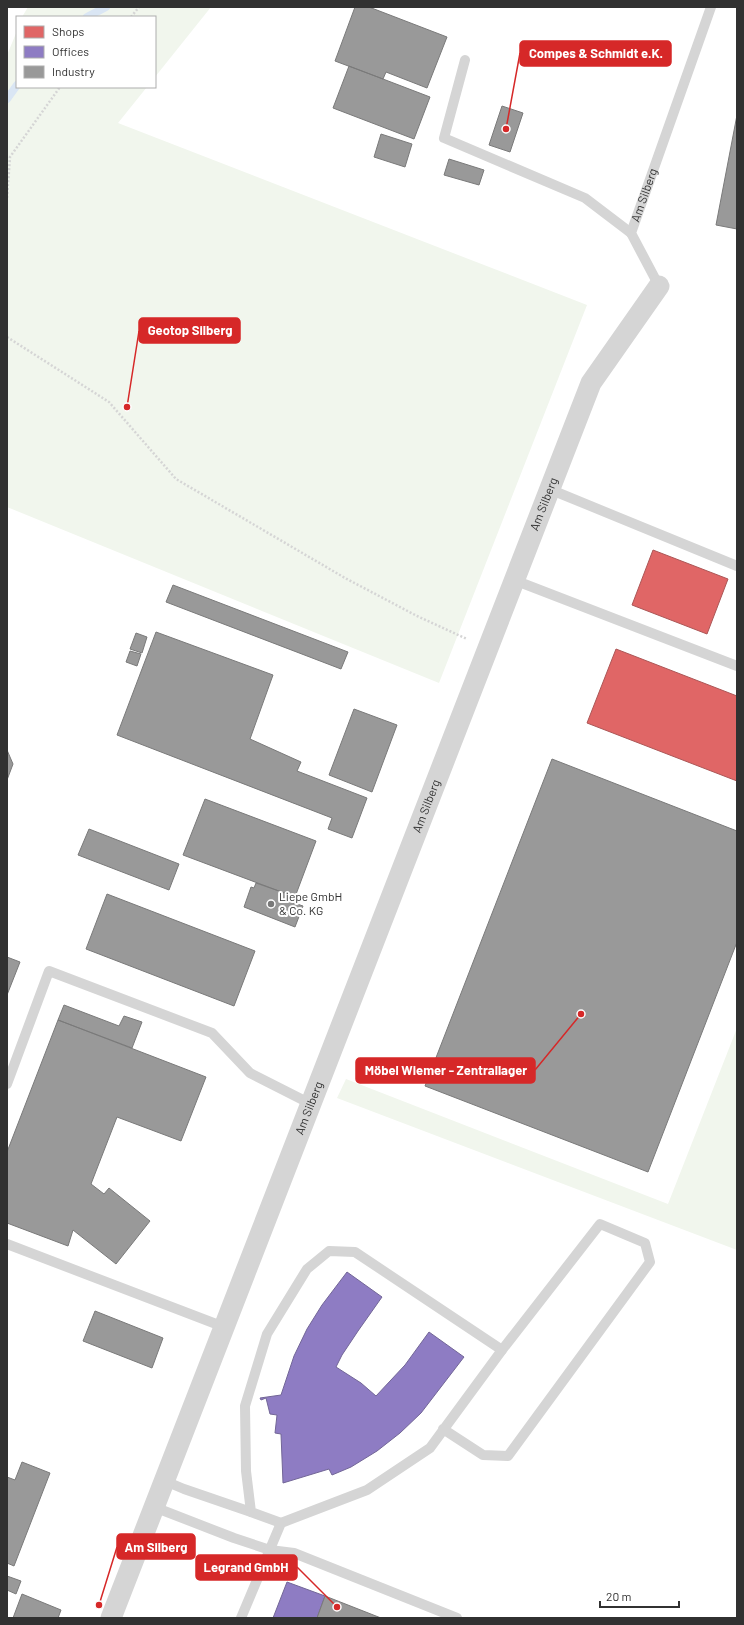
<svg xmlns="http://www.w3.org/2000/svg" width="744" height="1625" font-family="Barlow,sans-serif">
<rect width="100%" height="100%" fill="#fff"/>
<path fill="#f1f6ed" d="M 28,7 L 211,7 L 155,77 L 155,17 L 22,17 Z
M 17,31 L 17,87 L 147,87 L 118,123 L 587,305 L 439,683 L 7,507 L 7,55 Z
M 737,1028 L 737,1250 L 337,1098 L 346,1079 L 668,1204 Z"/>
<path fill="#e06666" stroke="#ac5656" d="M 653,550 L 728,579 L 707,634 L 632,605 Z
M 616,649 L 737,696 L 737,781 L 587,723 Z"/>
<path fill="#8e7cc3" stroke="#726697" d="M 347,1272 L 382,1297 L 358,1331 L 342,1355 L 336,1367 L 361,1383 L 376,1396 L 405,1365 L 429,1332 L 464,1357 L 421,1413 L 400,1433 L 377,1451 L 351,1467 L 332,1475 L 329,1469 L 283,1483 L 281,1434 L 275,1433 L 277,1415 L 270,1414 L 266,1398 L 261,1400 L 260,1398 L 281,1395 L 294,1356 L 307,1329 L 322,1305 Z
M 287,1582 L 325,1596 L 317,1618 L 273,1618 Z"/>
<path fill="#999" stroke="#7a7a7a" d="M 355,7 L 369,7 L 447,37 L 427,88 L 386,72 L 383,79 L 335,61 Z
M 349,66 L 430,97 L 414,139 L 333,108 Z
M 502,106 L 523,113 L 510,152 L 489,145 Z
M 737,115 L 737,229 L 716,225 Z
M 381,134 L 412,144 L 405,167 L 374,157 Z
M 449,159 L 484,170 L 479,185 L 444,175 Z
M 173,585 L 348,652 L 341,669 L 166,602 Z
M 156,632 L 273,675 L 250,739 L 301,762 L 297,771 L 367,798 L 352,838 L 328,829 L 332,818 L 117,735 Z
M 136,633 L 147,637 L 142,653 L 130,649 Z
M 130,651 L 141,654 L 137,666 L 126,662 Z
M 354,709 L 397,725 L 372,792 L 329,775 Z
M 7,750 L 13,764 L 7,780 Z
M 552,759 L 737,831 L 737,942 L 648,1172 L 425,1086 Z
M 205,799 L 316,841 L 295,897 L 183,855 Z
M 89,829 L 179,864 L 169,890 L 78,855 Z
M 256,883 L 293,896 L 291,902 L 303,906 L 295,927 L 244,907 L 251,887 L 254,888 Z
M 107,894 L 255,951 L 234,1006 L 86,949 Z
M 7,957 L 20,962 L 7,995 Z
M 64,1005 L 119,1026 L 124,1016 L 142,1022 L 132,1048 L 58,1020 Z
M 58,1020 L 206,1077 L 181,1141 L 117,1117 L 91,1184 L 104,1194 L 109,1188 L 150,1221 L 116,1264 L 73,1230 L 68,1246 L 7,1223 L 7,1152 Z
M 95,1311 L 163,1338 L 152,1368 L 83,1341 Z
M 22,1462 L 50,1473 L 14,1566 L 7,1563 L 7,1477 L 15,1480 Z
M 7,1576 L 21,1581 L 16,1594 L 7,1590 Z
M 22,1594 L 61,1610 L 58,1618 L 13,1618 Z
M 325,1596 L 381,1618 L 317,1618 Z"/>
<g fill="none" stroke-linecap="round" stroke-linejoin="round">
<path stroke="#dae6f4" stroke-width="8" d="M 87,17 L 106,7
M 7,99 L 17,85"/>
<path stroke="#d5d5d5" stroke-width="2.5" stroke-dasharray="2 2" stroke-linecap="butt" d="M 131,17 L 139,7
M 7,198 L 10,157 L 60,87
M 7,337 L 109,402 L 176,479 L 345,578 L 417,616 L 467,639"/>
<g stroke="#d5d5d5" stroke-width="10">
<path d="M 465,60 L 444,138 L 585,198 L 631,233"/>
<path id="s1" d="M 659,286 L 631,233 L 711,7"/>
<path d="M 549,489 L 737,566"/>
<path d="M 514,580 L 737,666"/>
<path d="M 7,1084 L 49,971 L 212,1033 L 250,1073 L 311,1104"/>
<path d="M 7,1244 L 224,1327"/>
<path d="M 165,1481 L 184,1489 L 251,1512"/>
<path d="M 154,1507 L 234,1538 L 270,1550 L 294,1553 L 457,1618"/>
<path d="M 281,1523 L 251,1512 L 246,1471 L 245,1406 L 267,1334 L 307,1269 L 329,1251 L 355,1252 L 502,1350"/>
<path d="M 241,1618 L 281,1523 L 367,1490 L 430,1448 L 502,1350 L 600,1224 L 645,1243 L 650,1262 L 508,1456 L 483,1455 L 443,1429"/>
</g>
<path stroke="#d5d5d5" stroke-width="21" id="s2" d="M 111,1618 L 591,383 L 659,286"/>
</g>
<circle fill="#797979" stroke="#fff" stroke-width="1.5" cx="271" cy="904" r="4"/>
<g text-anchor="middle" stroke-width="4" stroke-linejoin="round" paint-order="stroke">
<g font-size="12" fill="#313131" stroke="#fff">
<text dy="4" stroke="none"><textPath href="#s1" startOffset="100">Am Silberg</textPath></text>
<text dy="4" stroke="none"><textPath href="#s2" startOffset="1195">Am Silberg</textPath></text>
<text dy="4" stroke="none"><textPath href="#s2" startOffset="871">Am Silberg</textPath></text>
<text dy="4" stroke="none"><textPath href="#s2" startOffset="547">Am Silberg</textPath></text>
</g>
<g font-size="12" fill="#313131" stroke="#fff" text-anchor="start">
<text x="279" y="901">Liepe GmbH<tspan x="279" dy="14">&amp; Co. KG</tspan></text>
</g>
</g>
<path fill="none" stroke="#d62828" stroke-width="1.5" d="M506 129L520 53M127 407L139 331M581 1014L535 1070M99 1605L117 1547M337 1607L297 1567"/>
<g fill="#d62828" stroke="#fff" stroke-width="1.5">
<circle cx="506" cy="129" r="4"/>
<circle cx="127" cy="407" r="4"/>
<circle cx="581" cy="1014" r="4"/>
<circle cx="99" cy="1605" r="4"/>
<circle cx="337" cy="1607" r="4"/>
</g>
<g fill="#d62828" stroke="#d62828" stroke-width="1.5">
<rect x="520" y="41" width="151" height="25" rx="4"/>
<rect x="139" y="318" width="101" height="25" rx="4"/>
<rect x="356" y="1058" width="179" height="25" rx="4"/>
<rect x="117" y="1534" width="78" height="25" rx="4"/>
<rect x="196" y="1555" width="101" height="25" rx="4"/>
</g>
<g font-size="13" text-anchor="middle" font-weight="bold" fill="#fff">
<text x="596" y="58">Compes &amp; Schmidt e.K.</text>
<text x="190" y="335">Geotop Silberg</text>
<text x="446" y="1075">Möbel Wiemer - Zentrallager</text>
<text x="156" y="1552">Am Silberg</text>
<text x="246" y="1572">Legrand GmbH</text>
</g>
<rect width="744" height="1625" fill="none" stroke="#313131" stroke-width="16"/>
<rect x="16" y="16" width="140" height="72" fill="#ffffff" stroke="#adadad"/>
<rect x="24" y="26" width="20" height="12" fill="#e06666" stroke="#adadad"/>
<text x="52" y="36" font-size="12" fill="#313131">Shops</text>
<rect x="24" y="46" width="20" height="12" fill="#8e7cc3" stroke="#adadad"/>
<text x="52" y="56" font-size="12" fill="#313131">Offices</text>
<rect x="24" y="66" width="20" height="12" fill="#999999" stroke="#adadad"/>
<text x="52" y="76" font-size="12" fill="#313131">Industry</text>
<path d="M600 1601v6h79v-6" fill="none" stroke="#313131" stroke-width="2"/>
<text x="606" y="1601" font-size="12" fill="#313131" stroke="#ffffff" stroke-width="3" paint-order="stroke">20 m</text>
</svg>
